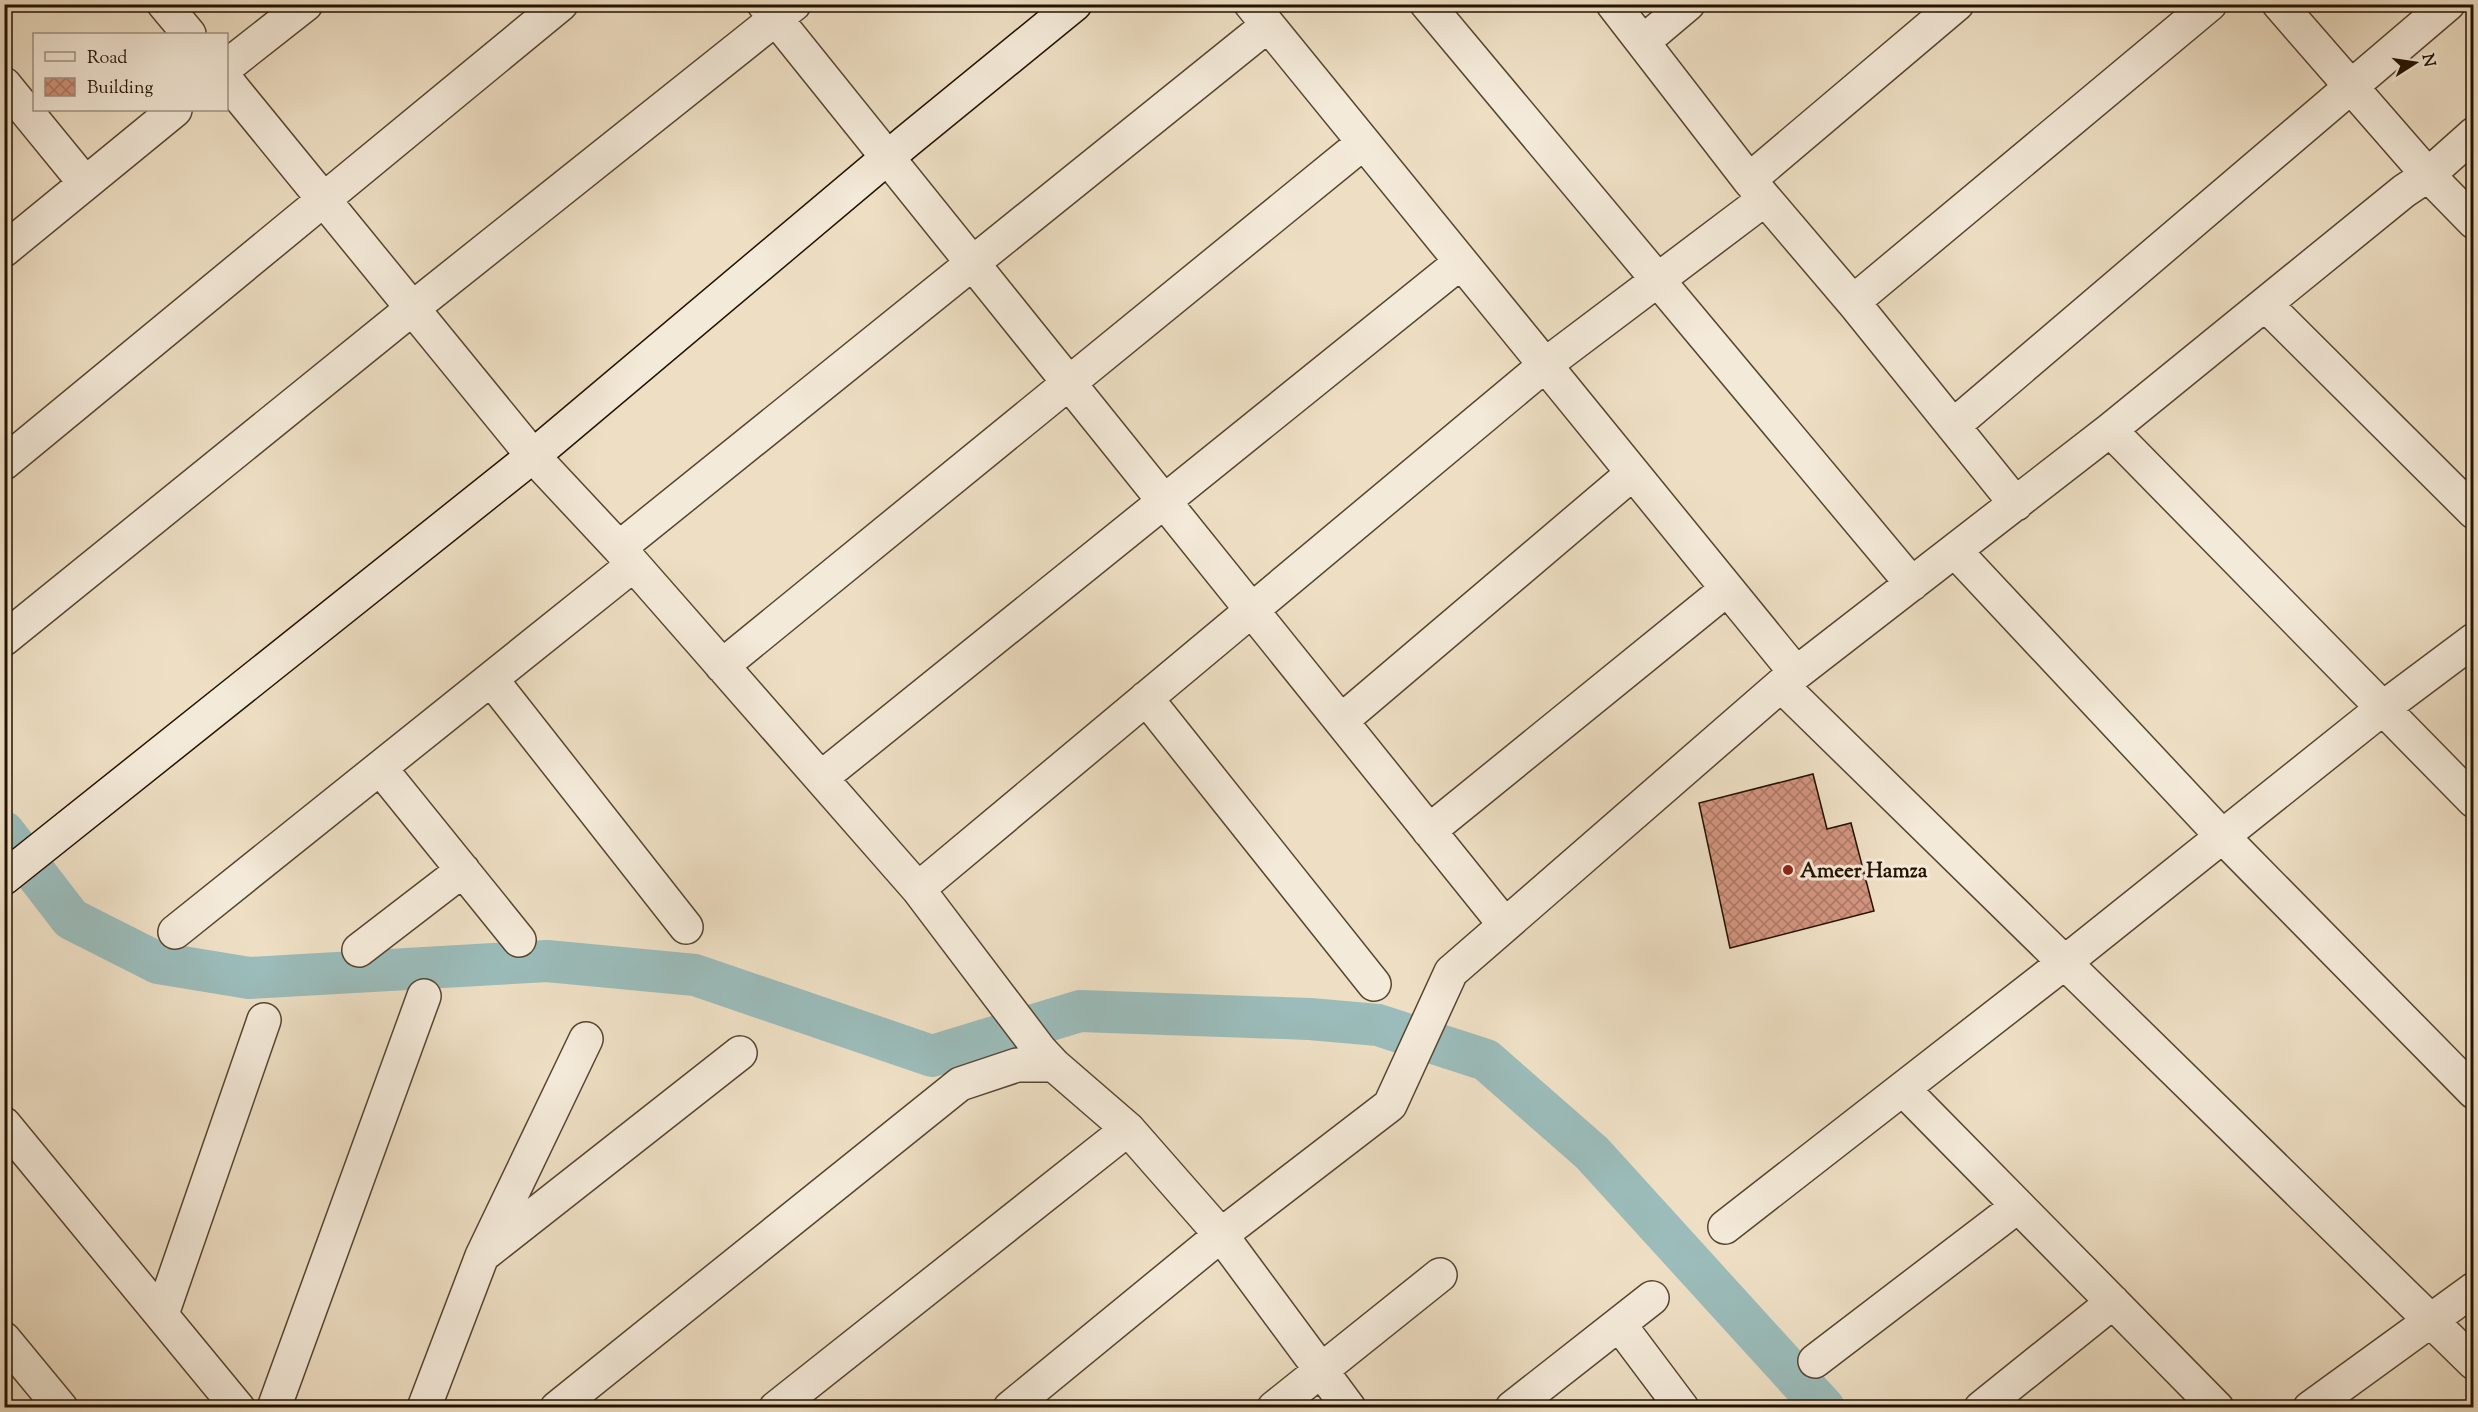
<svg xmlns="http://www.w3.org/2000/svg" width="2478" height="1412" font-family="'Sorts Mill Goudy',serif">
<defs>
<pattern id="building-cross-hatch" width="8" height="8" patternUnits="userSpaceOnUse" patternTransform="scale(1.5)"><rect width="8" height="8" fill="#d2947e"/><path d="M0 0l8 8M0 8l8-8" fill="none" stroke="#aa7765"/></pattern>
</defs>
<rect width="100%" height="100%" fill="#eedfc4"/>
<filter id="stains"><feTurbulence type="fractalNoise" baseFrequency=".00333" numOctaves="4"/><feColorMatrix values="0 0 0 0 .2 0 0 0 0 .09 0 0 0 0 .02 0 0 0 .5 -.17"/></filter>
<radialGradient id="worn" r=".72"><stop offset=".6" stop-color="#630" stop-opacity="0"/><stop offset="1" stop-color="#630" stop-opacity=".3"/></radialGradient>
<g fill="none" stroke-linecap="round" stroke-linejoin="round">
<path stroke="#9bbcba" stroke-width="42" d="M 4,832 L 71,919 L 158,963 L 249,978 L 547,961 L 695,975 L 932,1056 L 1080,1011 L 1310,1019 L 1378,1025 L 1486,1060 L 1592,1153 L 1824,1408"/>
</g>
<path fill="url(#building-cross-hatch)" stroke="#231200" stroke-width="1.5" d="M 1813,774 L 1827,829 L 1851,823 L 1874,911 L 1730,948 L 1699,803 Z"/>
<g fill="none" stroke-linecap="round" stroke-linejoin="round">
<g stroke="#564531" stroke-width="36">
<path id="street" d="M 164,4 L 189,34
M 764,4 L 1505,925
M 1251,4 L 1796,673
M 1427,4 L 1912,584
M 1613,4 L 1749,180 L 1853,302 L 2016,504
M 2279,4 L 2428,175 L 2474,134
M 1643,42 L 1688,4
M 226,67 L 306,4
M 226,80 L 533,456 L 619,548 L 918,889 L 1040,1050 L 1054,1065 L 1128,1129 L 1221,1235 L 1349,1408
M 4,84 L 85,183
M 1749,180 L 1957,4
M 4,250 L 175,110
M 1853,302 L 2210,4
M 2265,304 L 2474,512
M 1953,426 L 2448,4
M 2110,430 L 2474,801
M 4,463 L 561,4
M 619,548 L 1268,25
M 1955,551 L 2222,836 L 2474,1092
M 4,639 L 414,307 L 794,4
M 722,666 L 1363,143
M 491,679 L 686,927
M 1781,685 L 2474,1363
M 1146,698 L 1374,984
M 1341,721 L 1633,473
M 380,768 L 519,940
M 821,778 L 1461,262
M 1429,831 L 1727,589
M 918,889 L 1545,365 L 1765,199
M 175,932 L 633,565
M 359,950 L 463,870
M 1903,1089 L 2217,1408
M 4,1124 L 238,1408
M 1725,1227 L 2064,963 L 2383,708 L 2474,640
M 487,1252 L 740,1053
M 162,1314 L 264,1020
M 1619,1324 L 1682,1408
M 4,1339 L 61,1408
M 1815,1361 L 2018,1206
M 274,1408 L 424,996
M 424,1408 L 482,1256 L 586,1039
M 557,1408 L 960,1084 L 1017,1065 L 1054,1065
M 776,1408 L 1128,1129
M 1010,1408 L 1221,1235 L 1390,1105 L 1451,972 L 1781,685 L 2110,430 L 2404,191 L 2428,175 L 2474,222
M 1274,1408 L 1440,1275
M 1512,1408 L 1652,1298
M 1981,1408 L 2113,1302
M 2310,1408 L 2474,1289"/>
</g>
<g stroke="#231200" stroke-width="36">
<path id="secondary" d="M 4,878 L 533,456 L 906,142 L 1075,4"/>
</g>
<use href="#street" stroke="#f4ead9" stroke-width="33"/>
<use href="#secondary" stroke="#f4ead9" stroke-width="33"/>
</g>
<circle fill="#8f2418" stroke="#f4ead9" stroke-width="2" cx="1788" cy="870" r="6"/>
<g text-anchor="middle" stroke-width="6" stroke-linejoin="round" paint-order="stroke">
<g font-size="21" font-weight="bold" fill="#231200" stroke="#f4ead9" text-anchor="start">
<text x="1800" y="877">Ameer Hamza</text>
</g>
</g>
<rect width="2478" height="1412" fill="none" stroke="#eedfc4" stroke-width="24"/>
<rect x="6" y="6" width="2466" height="1400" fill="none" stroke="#231200" stroke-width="3"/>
<rect x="12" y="12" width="2454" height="1388" fill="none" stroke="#231200" stroke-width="1.5"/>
<rect x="33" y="33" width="195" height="78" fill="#f4ead9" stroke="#a09482" stroke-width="1.5"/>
<rect x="45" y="52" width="30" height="9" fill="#f4ead9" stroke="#a09482" stroke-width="1.5"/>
<text x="87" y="63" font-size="18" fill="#231200">Road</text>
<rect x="45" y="78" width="30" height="18" fill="url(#building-cross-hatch)" stroke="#a09482" stroke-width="1.5"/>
<text x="87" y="93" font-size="18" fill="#231200">Building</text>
<g transform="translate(2415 63) rotate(78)" stroke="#f4ead9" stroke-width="4.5" paint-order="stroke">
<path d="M0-4.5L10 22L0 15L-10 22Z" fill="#231200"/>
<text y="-9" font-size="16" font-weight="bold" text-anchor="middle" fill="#231200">N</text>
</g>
<rect width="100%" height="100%" filter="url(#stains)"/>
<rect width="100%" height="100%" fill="url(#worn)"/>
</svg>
